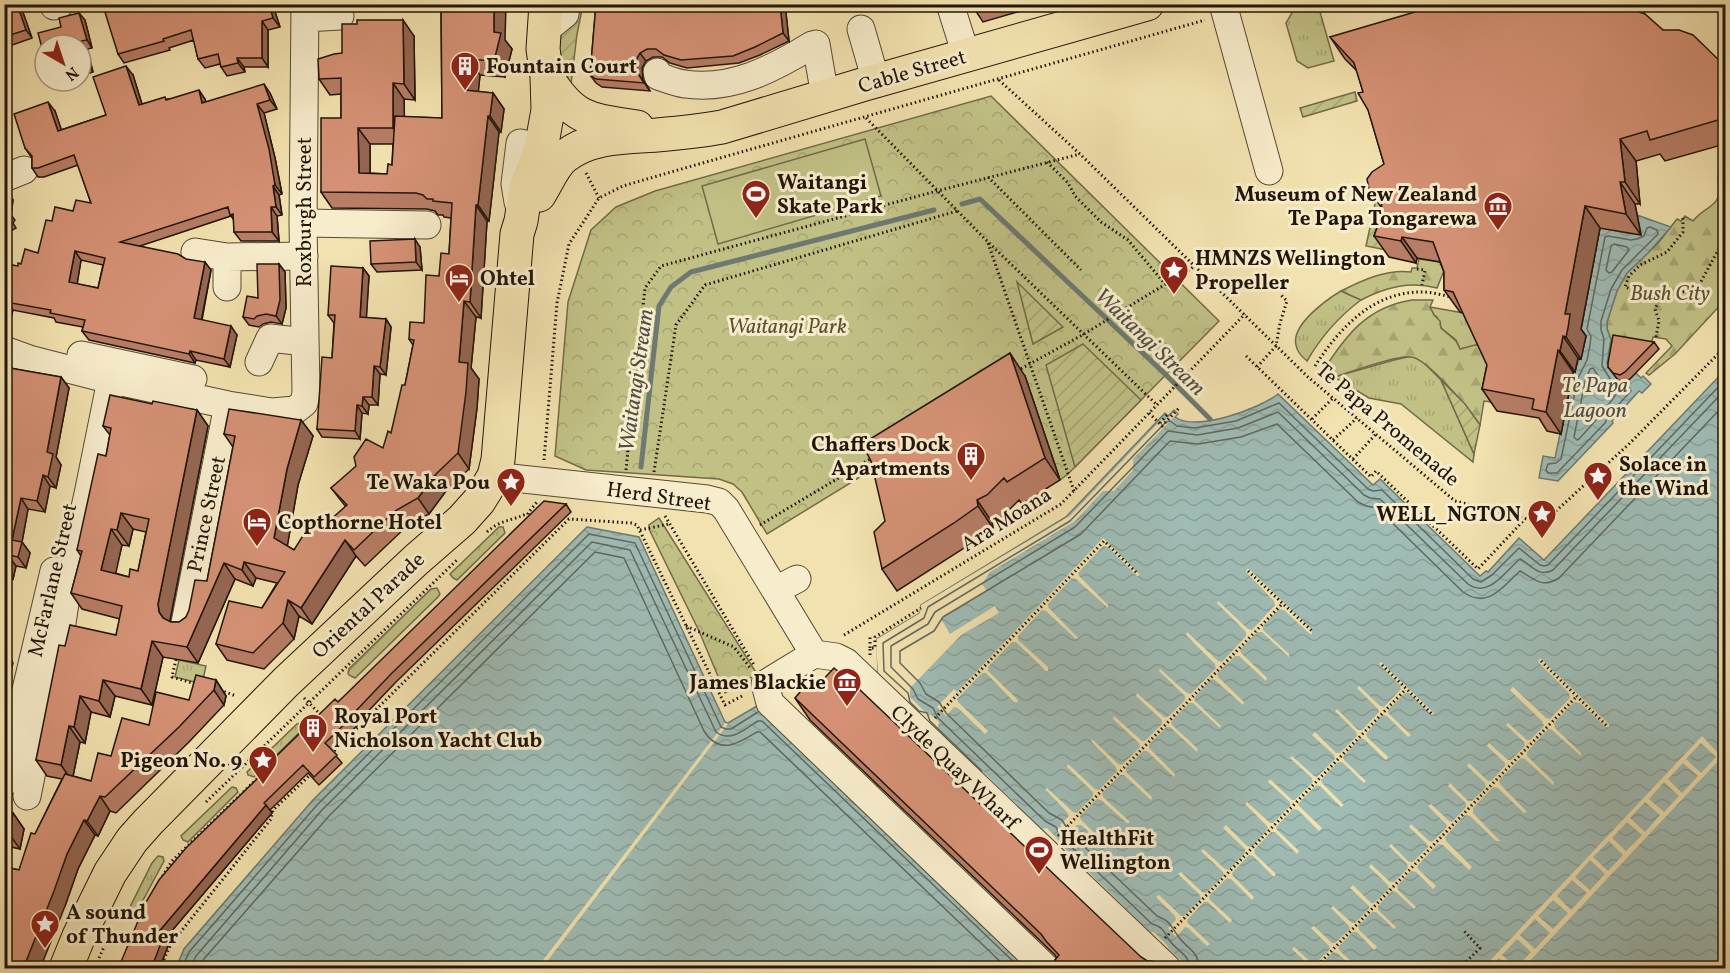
<svg xmlns="http://www.w3.org/2000/svg" width="1730" height="973" font-family="Vollkorn,serif">
<defs>
<pattern id="grass-tufts" width="24" height="20" patternUnits="userSpaceOnUse" patternTransform="scale(1.5)"><rect width="24" height="20" fill="#c1c186"/><path d="M3 7l-1-3M5 7V3M7 7l1-3M15 17l-1-3M17 17v-4M19 17l1-3" fill="none" stroke="#a6a572"/></pattern>
<pattern id="forest-firs" width="22" height="20" patternUnits="userSpaceOnUse" patternTransform="scale(1.5)"><rect width="22" height="20" fill="#c1c186"/><path d="M5 1l3.5 6h-7zM16 11l3.5 6h-7z" fill="#a6a572"/></pattern>
<pattern id="park-crowns" width="20" height="18" patternUnits="userSpaceOnUse" patternTransform="scale(1.5)"><rect width="20" height="18" fill="#c1c186"/><path d="M2 6a3 3 0 1 1 6 0M12 15a3 3 0 1 1 6 0" fill="none" stroke="#a6a572"/></pattern>
<pattern id="garden-furrows" width="10" height="10" patternUnits="userSpaceOnUse" patternTransform="scale(1.5)"><rect width="10" height="10" fill="#c1c186"/><path d="M-1 1l2-2M0 10L10 0M9 11l2-2" fill="none" stroke="#a6a572"/></pattern>
<pattern id="water-waves" width="16" height="10" patternUnits="userSpaceOnUse" patternTransform="scale(1.5)"><rect width="16" height="10" fill="#9fbcb5"/><path d="M0 5q4-4 8 0t8 0" fill="none" stroke="#89a19a"/></pattern>
</defs>
<rect width="100%" height="100%" fill="#f2e2af"/>
<filter id="stains"><feTurbulence type="fractalNoise" baseFrequency=".00333" numOctaves="4"/><feColorMatrix values="0 0 0 0 .2 0 0 0 0 .09 0 0 0 0 .02 0 0 0 .5 -.17"/></filter>
<radialGradient id="worn" r=".72"><stop offset=".6" stop-color="#630" stop-opacity="0"/><stop offset="1" stop-color="#630" stop-opacity=".3"/></radialGradient>
<path fill="url(#grass-tufts)" stroke="#726b48" stroke-width="1.5" d="M 1318,5 L 1334,61 L 1308,68 L 1297,61 L 1286,23 L 1293,11 Z
M 1341,291 L 1361,300 C 1338,317 1321,337 1307,361 C 1302,357 1297,352 1296,345 C 1291,325 1326,300 1341,291 Z
M 1430,307 L 1469,314 L 1483,346 L 1460,349 L 1456,340 L 1441,328 L 1437,317 L 1434,315 Z
M 1412,356 L 1422,361 L 1441,380 L 1474,454 L 1473,462 L 1401,404 L 1369,398 L 1334,377 L 1394,360 Z
M 499,527 L 503,527 L 505,533 L 457,580 L 453,578 L 450,574 Z
M 179,660 L 206,666 L 202,684 L 175,677 Z
M 301,723 L 303,729 L 254,777 L 248,775 L 247,772 L 297,724 Z
M 232,787 L 236,788 L 238,792 L 188,842 L 183,840 L 181,836 Z
M 158,856 L 163,857 L 164,861 L 134,917 L 127,913 L 152,863 Z"/>
<path fill="url(#forest-firs)" stroke="#726b48" stroke-width="1.5" d="M 1725,175 L 1725,300 L 1675,354 L 1649,375 L 1646,373 L 1672,346 L 1666,339 L 1653,337 L 1650,348 L 1609,367 L 1607,361 L 1611,339 L 1607,329 L 1607,322 L 1617,291 L 1627,273 L 1659,242 L 1677,219 L 1681,221 L 1685,216 L 1693,221 C 1707,203 1724,209 1718,178 Z
M 1419,259 L 1447,263 L 1437,288 C 1410,281 1386,287 1361,300 L 1341,291 C 1363,280 1386,269 1411,272 L 1412,268 L 1417,268 Z
M 1412,300 L 1433,300 L 1430,307 L 1434,315 L 1440,321 L 1441,328 L 1456,341 L 1460,349 L 1475,345 L 1483,346 L 1499,403 L 1484,401 L 1480,425 C 1470,410 1427,358 1411,357 C 1396,355 1351,372 1334,377 L 1323,371 C 1346,335 1367,307 1412,300 Z"/>
<path fill="url(#park-crowns)" stroke="#726b48" stroke-width="1.5" d="M 991,96 L 1219,321 L 1068,474 L 1060,480 L 1025,376 L 767,534 L 742,492 L 733,484 L 719,479 L 586,470 L 555,456 L 568,302 L 591,230 L 616,207 L 655,191 Z
M 659,518 L 757,674 L 725,693 L 699,631 L 649,529 L 649,525 Z"/>
<path fill="url(#garden-furrows)" stroke="#726b48" stroke-width="1.5" d="M 574,5 L 583,5 L 577,34 L 571,84 L 568,85 L 558,61 L 560,33 L 571,26 Z
M 1355,92 L 1357,101 L 1303,117 L 1300,108 Z
M 1399,186 L 1392,251 L 1366,246 L 1375,204 L 1372,194 Z
M 1017,282 L 1063,327 L 1033,344 Z
M 1083,344 L 1141,400 L 1075,467 L 1046,365 Z
M 1441,380 L 1465,404 L 1480,425 L 1474,454 Z
M 437,588 L 440,594 L 438,597 L 355,678 L 349,675 L 348,673 L 349,669 L 431,589 Z"/>
<path fill="#c1c186" stroke="#726b48" stroke-width="1.5" d="M 865,139 L 881,196 L 718,244 L 702,186 Z"/>
<path fill="url(#water-waves)" stroke="#6d7971" stroke-width="1.5" d="M 1637,215 L 1671,227 L 1648,253 L 1627,273 L 1617,291 L 1607,322 L 1607,329 L 1611,339 L 1607,363 L 1618,380 C 1626,383 1630,379 1636,373 L 1641,378 L 1643,376 L 1651,384 L 1642,393 L 1639,391 L 1612,421 L 1613,423 L 1558,481 L 1539,478 L 1543,456 L 1555,458 L 1573,372 L 1575,372 C 1578,360 1584,349 1586,337 L 1580,335 L 1600,228 L 1632,234 Z
M 1725,370 L 1725,968 L 1179,968 L 901,701 L 905,697 L 903,697 L 878,673 L 877,639 L 920,613 L 921,605 L 1066,517 L 1165,413 L 1168,416 L 1174,410 L 1178,414 L 1175,417 C 1196,432 1259,409 1278,394 L 1373,485 L 1380,479 L 1480,576 L 1486,571 L 1488,572 L 1519,538 L 1544,560 Z
M 587,527 L 639,537 L 725,722 L 728,723 L 762,703 L 1039,968 L 176,968 L 184,949 L 312,801 Z"/>
<path fill="#f2e2af" fill-rule="evenodd" d="M 1175,411 L 1177,414 L 1133,459 L 1133,470 L 1114,491 L 1103,491 L 1075,521 L 990,572 L 982,584 L 987,591 L 941,619 L 950,634 L 995,606 L 999,613 L 961,635 L 910,688 L 910,697 L 929,716 L 930,714 L 939,722 L 938,728 L 1042,829 L 1047,828 L 1060,842 L 1061,845 L 1150,932 L 1154,932 L 1167,945 L 1168,948 L 1189,968 L 1179,968 L 901,701 L 905,697 L 903,697 L 878,673 L 876,643 L 877,639 L 920,613 L 921,605 L 1071,515 L 1161,420 L 1164,422 Z
M 1103,538 L 1140,575 L 1137,576 L 1108,547 L 1103,546 L 1078,573 L 1079,576 L 1108,605 L 1108,608 L 1076,579 L 1072,578 L 1048,604 L 1048,607 L 1078,638 L 1076,639 L 1046,611 L 1042,610 L 1018,636 L 1018,640 L 1048,667 L 1048,671 L 1046,671 L 1016,642 L 1012,642 L 988,667 L 988,671 L 1017,699 L 1018,702 L 1014,702 L 986,673 L 982,673 L 957,699 L 958,702 L 988,731 L 985,734 L 958,708 L 954,707 L 946,716 L 937,707 L 954,689 L 957,692 Z
M 1247,569 L 1249,569 L 1312,630 L 1312,634 L 1310,634 L 1284,610 L 1279,609 L 1263,626 L 1263,630 L 1289,654 L 1289,657 L 1262,632 L 1257,632 L 1240,650 L 1241,653 L 1267,678 L 1266,681 L 1239,656 L 1235,656 L 1217,674 L 1218,677 L 1244,702 L 1243,705 L 1215,680 L 1211,679 L 1194,698 L 1195,701 L 1221,726 L 1220,728 L 1193,703 L 1189,703 L 1171,722 L 1172,725 L 1198,749 L 1197,752 L 1170,727 L 1166,727 L 1149,745 L 1149,748 L 1175,774 L 1174,777 L 1147,751 L 1143,751 L 1126,768 L 1126,772 L 1152,797 L 1151,800 L 1124,775 L 1120,775 L 1102,793 L 1103,797 L 1129,821 L 1129,823 L 1127,823 L 1101,800 L 1097,799 L 1080,816 L 1081,820 L 1107,845 L 1106,847 L 1081,825 L 1077,825 L 1069,834 L 1060,825 L 1069,816 L 1067,812 L 1045,789 L 1047,788 L 1073,812 L 1077,813 L 1093,796 L 1093,792 L 1067,767 L 1068,764 L 1095,789 L 1099,790 L 1117,771 L 1116,767 L 1091,741 L 1093,740 L 1118,764 L 1122,765 L 1140,747 L 1139,743 L 1113,719 L 1114,716 L 1142,741 L 1145,741 L 1162,724 L 1162,720 L 1136,696 L 1137,693 L 1164,717 L 1168,717 L 1185,700 L 1185,696 L 1159,671 L 1160,669 L 1187,693 L 1191,694 L 1216,668 L 1215,664 L 1186,635 L 1187,632 L 1218,661 L 1222,662 L 1246,636 L 1246,632 L 1217,603 L 1218,601 L 1248,629 L 1252,630 L 1275,605 L 1274,601 L 1246,572 Z
M 1540,658 L 1609,724 L 1609,727 L 1606,727 L 1580,703 L 1574,702 L 1554,723 L 1555,728 L 1581,753 L 1581,756 L 1552,730 L 1548,729 L 1527,752 L 1527,756 L 1554,782 L 1553,785 L 1525,759 L 1521,758 L 1499,780 L 1500,784 L 1527,812 L 1524,813 L 1498,788 L 1493,787 L 1473,808 L 1473,813 L 1500,841 L 1496,841 L 1470,816 L 1465,815 L 1445,837 L 1446,841 L 1472,867 L 1469,870 L 1443,845 L 1438,844 L 1417,866 L 1418,869 L 1436,886 L 1433,889 L 1416,872 L 1411,871 L 1397,886 L 1398,890 L 1416,907 L 1414,909 L 1396,892 L 1392,891 L 1378,906 L 1378,910 L 1396,927 L 1394,929 L 1376,912 L 1372,912 L 1358,926 L 1359,930 L 1377,947 L 1374,950 L 1357,932 L 1353,932 L 1338,947 L 1340,951 L 1358,968 L 1354,968 L 1337,953 L 1333,952 L 1319,967 L 1319,968 L 1310,968 L 1310,966 L 1292,949 L 1294,947 L 1313,964 L 1315,964 L 1330,949 L 1329,946 L 1311,928 L 1314,926 L 1332,943 L 1335,943 L 1350,929 L 1349,926 L 1331,908 L 1333,906 L 1352,923 L 1355,923 L 1369,909 L 1369,906 L 1350,888 L 1353,885 L 1371,903 L 1374,903 L 1389,889 L 1388,885 L 1369,867 L 1371,864 L 1390,882 L 1394,882 L 1408,868 L 1407,864 L 1389,846 L 1391,844 L 1409,862 L 1413,862 L 1428,847 L 1427,844 L 1409,827 L 1411,824 L 1429,841 L 1432,842 L 1447,827 L 1446,824 L 1428,806 L 1431,804 L 1449,821 L 1452,822 L 1466,807 L 1466,803 L 1448,786 L 1450,783 L 1468,801 L 1472,801 L 1486,787 L 1485,783 L 1467,766 L 1469,763 L 1488,781 L 1491,781 L 1505,766 L 1505,763 L 1487,746 L 1489,743 L 1508,760 L 1511,760 L 1525,746 L 1524,742 L 1506,725 L 1508,723 L 1527,740 L 1530,740 L 1544,726 L 1542,721 L 1510,690 L 1513,687 L 1546,718 L 1550,719 L 1570,698 L 1569,693 L 1538,662 Z
M 1381,662 L 1434,713 L 1432,715 L 1409,693 L 1405,693 L 1388,710 L 1388,713 L 1411,735 L 1408,737 L 1387,716 L 1382,715 L 1366,734 L 1367,737 L 1388,757 L 1386,760 L 1364,739 L 1360,738 L 1343,757 L 1344,760 L 1366,781 L 1364,783 L 1342,762 L 1338,762 L 1321,780 L 1322,783 L 1344,805 L 1341,807 L 1320,786 L 1316,785 L 1298,804 L 1299,806 L 1322,828 L 1319,831 L 1298,810 L 1293,809 L 1276,827 L 1277,830 L 1299,851 L 1297,854 L 1275,832 L 1271,832 L 1254,850 L 1255,854 L 1276,874 L 1274,877 L 1253,856 L 1249,855 L 1232,873 L 1233,876 L 1254,897 L 1252,900 L 1231,879 L 1227,878 L 1209,896 L 1210,900 L 1232,920 L 1230,923 L 1208,902 L 1204,902 L 1187,920 L 1188,923 L 1210,944 L 1207,946 L 1188,928 L 1185,927 L 1176,937 L 1168,928 L 1176,920 L 1175,916 L 1156,897 L 1159,895 L 1181,916 L 1184,916 L 1201,899 L 1200,895 L 1178,874 L 1181,872 L 1202,892 L 1206,893 L 1224,875 L 1223,872 L 1201,851 L 1203,849 L 1225,869 L 1229,870 L 1245,853 L 1245,849 L 1223,828 L 1226,825 L 1247,846 L 1252,847 L 1268,829 L 1267,826 L 1245,804 L 1247,802 L 1270,823 L 1273,823 L 1290,806 L 1290,802 L 1268,782 L 1270,779 L 1292,800 L 1295,800 L 1313,782 L 1312,778 L 1290,758 L 1292,756 L 1314,776 L 1317,777 L 1335,759 L 1334,755 L 1312,735 L 1315,732 L 1336,753 L 1340,753 L 1357,736 L 1356,732 L 1335,711 L 1337,709 L 1358,730 L 1362,730 L 1379,712 L 1378,709 L 1357,688 L 1359,686 L 1380,706 L 1384,707 L 1401,689 L 1400,685 L 1379,664 Z
M 725,723 L 728,724 L 542,968 L 537,968 Z
M 1702,736 L 1719,754 L 1720,753 L 1723,756 L 1523,968 L 1516,968 L 1531,952 L 1517,939 L 1502,955 L 1516,968 L 1510,968 L 1499,958 L 1489,968 L 1483,968 ZM 1701,743 L 1716,757 L 1701,773 L 1686,759 ZM 1683,763 L 1698,776 L 1682,793 L 1668,779 ZM 1664,782 L 1679,796 L 1664,812 L 1649,799 ZM 1645,802 L 1660,815 L 1645,832 L 1630,818 ZM 1627,822 L 1642,835 L 1626,851 L 1612,838 ZM 1609,841 L 1623,855 L 1608,871 L 1593,857 ZM 1590,860 L 1605,874 L 1590,890 L 1575,877 ZM 1572,880 L 1587,893 L 1571,910 L 1557,896 ZM 1553,900 L 1568,913 L 1553,929 L 1538,916 ZM 1535,919 L 1550,933 L 1535,949 L 1520,935 Z"/>
<g fill="none" stroke-linecap="round" stroke-linejoin="round">
<path stroke="#606860" stroke-width="1.5" d="M 1650,227 L 1657,230 L 1658,234 L 1622,270 L 1611,289 L 1601,321 L 1601,330 L 1604,339 L 1602,366 L 1614,385 L 1621,388 L 1629,387 L 1631,391 L 1608,416 L 1605,423 L 1557,473 L 1548,473 L 1546,470 L 1548,464 L 1556,463 L 1561,459 L 1578,378 L 1587,360 L 1590,345 L 1591,336 L 1587,329 L 1605,237 L 1608,236 L 1631,240 L 1637,239 L 1644,236 L 1647,228 Z
M 1614,244 L 1627,247 L 1629,250 L 1612,272 L 1609,273 L 1606,270 L 1611,246 Z
M 1593,368 L 1604,385 L 1615,393 L 1615,396 C 1604,411 1592,425 1579,439 L 1577,440 L 1574,437 L 1585,382 L 1590,369 Z
M 982,771 L 930,721 L 927,713 L 919,711 L 910,702 L 908,693 L 884,671 L 883,643 L 924,618 L 928,607 L 1070,521 L 1166,422 L 1170,421 L 1177,426 L 1195,428 L 1236,421 L 1279,403 L 1368,489 L 1373,491 L 1382,490 L 1473,579 L 1481,582 L 1492,575 L 1519,548 L 1540,565 L 1544,566 L 1548,565 L 1726,379
M 182,968 L 189,952 L 317,805 L 589,534 L 635,543 L 721,727 L 726,729 L 731,729 L 758,712
M 190,968 L 196,956 L 322,810 L 592,542 L 630,550 L 716,732 C 731,743 745,729 758,721 L 762,721 L 1020,968
M 200,968 L 203,960 L 329,816 L 595,552 L 624,558 L 704,731 C 720,756 739,743 757,732 L 760,732 L 1007,968
M 1190,968 C 1189,954 1177,951 1170,941 C 1163,931 1165,928 1152,924 L 1061,837 L 1056,827 L 1045,821 L 938,718 L 933,708 L 918,699 L 913,689 L 891,667 L 891,646 L 928,624 L 935,612 L 1075,527 L 1168,431 L 1197,435 L 1238,428 L 1278,412 L 1364,495 L 1370,498 L 1380,499 L 1468,584 C 1489,599 1506,570 1520,559 C 1532,565 1538,578 1553,570 L 1726,389
M 1199,968 C 1199,951 1186,948 1178,936 C 1170,925 1170,921 1157,916 L 1070,833 L 1062,820 L 1049,813 L 946,713 L 939,702 L 926,694 L 920,683 L 900,663 L 900,651 L 934,631 L 943,617 L 1081,534 L 1170,441 L 1198,444 L 1241,437 L 1277,424 L 1358,502 L 1366,506 L 1377,508 L 1463,592 C 1488,610 1503,586 1520,571 C 1535,579 1541,589 1559,578 L 1726,403"/>
<path stroke="#6d7971" stroke-width="5" d="M 962,204 L 980,199 L 1166,375 L 1210,419
M 641,467 L 659,306 L 671,287 L 691,272 L 934,210"/>
<g stroke="#564833" stroke-width="29">
<path id="minor" d="M 950,4 L 966,55
M 1223,4 L 1269,171
M 54,6 L 60,4
M 305,18 L 340,16
M 861,29 L 876,81
M 544,31 L 565,14 L 566,4
M 816,44 L 825,96
M 657,72 L 658,76 C 667,79 676,83 685,84 C 731,91 773,69 812,45
M 4,178 L 24,170
M 518,202 L 515,184 L 520,143 L 541,147
M 303,223 L 427,225
M 195,252 L 227,257
M 227,287 L 227,257 L 304,256
M 4,350 L 29,359 L 99,377 L 228,405 L 272,412 L 295,410 L 304,403 L 306,393 L 303,223 L 305,4
M 81,355 L 193,379
M 259,362 L 270,338 L 305,342
M 494,476 L 707,499 L 719,502 L 726,509 L 814,654
M 776,590 L 797,579
M 185,623 L 228,405
M 814,654 L 836,657 L 846,662 L 1167,968
M 814,654 L 765,684 L 770,703 L 1046,968
M 4,783 L 54,571
M 27,796 L 62,623 L 68,583 L 88,494 L 111,380"/>
</g>
<g stroke="#22150a" stroke-width="35">
<path id="major" d="M 547,77 C 573,120 590,120 637,127
M 539,195 C 547,183 553,166 564,157 C 590,136 626,137 657,135 C 679,133 700,131 722,127 L 865,84 L 1147,4
M 66,968 L 79,936 L 110,873 L 132,840 L 148,822 L 286,682 L 416,560 L 462,520 L 479,501 L 487,488 L 494,476 L 498,460 L 517,234 L 521,221 L 526,188 L 541,149 L 548,110 L 547,77 L 543,49 L 546,4"/>
</g>
<path stroke="#22150a" stroke-width="3" stroke-dasharray="1.5 3" stroke-linecap="butt" d="M 999,80 L 1080,154 L 1308,377 L 1455,501 L 1543,523 L 1630,443 L 1726,346
M 866,118 L 987,241 L 1156,404
M 1047,162 L 1068,183 L 1075,196 L 1101,222 L 1128,240 L 1165,284
M 586,173 L 599,198
M 988,177 L 1081,270
M 1683,218 L 1683,232 L 1667,252 L 1640,265 L 1629,276 L 1625,287 L 1660,299 L 1698,287 L 1722,243 L 1726,241
M 988,243 L 1074,491
M 1417,269 L 1425,270 L 1422,285
M 1656,337 L 1659,321 L 1655,309 L 1660,299
M 1246,356 L 1371,477 L 1376,471 L 1478,569 L 1525,519
M 1315,366 C 1340,327 1374,291 1423,292 C 1432,292 1442,295 1451,297
M 1257,367 L 1276,346 L 1280,323 L 1287,301 L 1280,294
M 1017,371 L 1084,334 L 1195,266
M 1149,413 L 1162,426 L 1179,408
M 1312,419 L 1333,398
M 1160,423 L 1167,415
M 1333,440 L 1357,418
M 1353,459 L 1376,434
M 544,460 L 557,303 L 569,244 L 599,198 L 623,186 L 678,170 L 1205,20
M 626,470 L 645,288 L 661,266 L 937,191 L 1080,154
M 654,472 L 676,325 L 705,285 L 957,211
M 665,516 L 754,665
M 528,519 L 528,513 L 537,502
M 760,525 L 872,458
M 640,530 L 669,524
M 487,532 C 501,519 513,521 528,513
M 1248,571 L 1312,631
M 686,626 L 734,647 L 751,669
M 844,635 L 1061,504 L 1245,314
M 870,648 L 870,636
M 177,655 L 172,677 L 196,684
M 870,655 L 870,648 L 875,648 L 875,637 L 921,608
M 1541,661 L 1607,726
M 1382,665 L 1432,714
M 220,690 L 236,696
M 304,698 L 321,715
M 935,718 L 1104,541 L 1138,574
M 331,754 L 569,519 L 631,523 L 637,525 L 725,705 L 744,695
M 206,802 L 458,559
M 1058,836 L 1282,604
M 160,880 L 172,861 L 261,775
M 1165,938 L 1406,689
M 99,958 L 107,940
M 160,968 L 171,944 L 271,819 L 273,810 L 311,774
M 1315,968 L 1577,696
M 1460,968 L 1480,948 L 1464,931"/>
<use href="#minor" stroke="#f7eccb" stroke-width="27"/>
<use href="#major" stroke="#f2e2af" stroke-width="33"/>
</g>
<path fill="#b77d65" stroke="#22150a" stroke-width="1.5" fill-rule="evenodd" d="M 4,4 L 20,4 L 32,38 L 4,48 Z
M 126,4 L 128,7 L 137,4 L 214,4 L 214,6 L 218,4 L 284,4 L 285,8 L 275,12 L 280,27 L 268,30 L 268,67 L 244,67 L 245,72 L 227,76 L 221,67 L 220,64 L 205,68 L 198,59 L 194,40 L 169,48 L 170,50 L 124,63 L 118,54 Z
M 441,4 L 505,40 L 512,49 L 505,77 L 480,75 L 478,92 L 493,93 L 504,109 L 501,132 L 499,132 L 489,221 L 487,221 L 481,318 L 476,317 L 471,368 L 479,379 L 477,408 L 469,469 L 446,491 L 429,514 L 406,527 L 365,566 L 356,556 L 312,624 L 299,616 L 294,639 L 264,669 L 227,660 L 216,644 L 262,608 L 277,583 L 256,578 L 253,586 L 235,579 L 198,663 L 163,657 L 152,705 L 115,696 L 110,717 L 91,712 L 85,743 L 80,742 L 73,776 L 91,781 L 111,756 L 149,725 L 189,700 L 216,680 L 226,696 L 224,705 L 189,742 L 116,813 L 110,811 L 98,836 L 95,835 L 78,869 L 65,906 L 4,969 L 4,811 L 13,813 L 24,829 L 20,849 L 11,847 L 6,867 L 19,870 L 35,834 L 62,779 L 47,776 L 36,760 L 65,646 L 116,635 L 120,619 L 82,609 L 71,593 L 81,556 L 77,550 L 106,456 L 110,435 L 103,426 L 152,404 L 197,410 L 208,426 L 170,620 L 170,622 L 179,622 L 186,617 L 207,581 L 233,447 L 224,434 L 301,420 L 313,436 L 298,485 L 287,546 L 294,550 L 320,529 L 346,507 L 331,488 L 383,448 L 391,433 L 405,385 L 413,345 L 409,339 L 424,323 L 439,276 L 449,254 L 451,218 L 444,217 L 443,215 L 438,215 L 435,211 L 427,209 L 332,208 L 321,192 L 341,118 L 341,94 L 330,95 L 319,79 L 342,53 L 414,36 L 415,100 L 404,99 L 404,117 L 442,118 ZM 370,144 L 393,144 L 392,165 L 387,174 L 370,173 ZM 133,529 L 146,532 L 138,571 L 129,577 L 115,573 L 122,545 L 129,546 Z
M 596,4 L 785,4 L 789,41 L 760,55 L 739,63 L 687,68 L 670,63 L 662,57 L 653,57 L 646,61 L 642,68 L 643,80 L 650,91 L 602,87 L 596,83 L 590,75 Z
M 972,4 L 1045,4 L 983,22 L 973,7 Z
M 79,13 L 85,20 L 92,48 L 87,49 L 93,72 L 81,76 L 81,45 Z
M 1644,14 L 1663,30 L 1725,66 L 1725,144 L 1665,161 L 1660,154 L 1636,161 L 1640,204 L 1635,204 L 1641,235 L 1600,228 L 1581,329 L 1586,336 L 1583,350 L 1581,359 L 1578,358 L 1575,372 L 1573,372 L 1561,434 L 1547,431 L 1539,418 L 1497,411 L 1482,389 L 1487,365 L 1463,313 L 1460,312 L 1444,290 L 1444,272 L 1440,262 L 1417,258 L 1416,263 L 1389,257 L 1374,236 L 1381,217 L 1381,207 L 1369,189 L 1384,164 L 1357,71 L 1345,59 L 1330,37 Z
M 133,75 L 142,104 L 167,99 L 205,99 L 206,102 L 270,93 L 277,109 L 264,113 L 275,158 L 282,194 L 279,195 L 282,215 L 277,216 L 279,241 L 241,241 L 234,232 L 234,220 L 231,216 L 140,246 L 211,270 L 202,320 L 237,335 L 230,367 L 196,360 L 195,363 L 89,340 L 82,331 L 83,327 L 56,322 L 54,318 L 13,310 L 10,321 L 4,320 L 4,264 L 18,266 L 38,253 L 52,221 L 91,203 L 78,165 L 44,177 L 38,177 L 32,168 L 32,158 L 25,148 L 55,111 L 61,130 L 106,115 ZM 81,260 L 103,265 L 98,288 L 77,284 Z
M 4,188 L 13,200 L 11,215 L 15,220 L 13,223 L 16,228 L 9,232 L 8,235 L 6,232 L 4,233 Z
M 420,247 L 422,270 L 377,272 L 371,264 Z
M 279,264 L 285,272 L 286,308 L 282,324 L 271,322 L 263,324 L 259,327 L 249,325 L 243,317 L 258,298 Z
M 363,268 L 369,276 L 366,318 L 386,319 L 391,327 L 386,375 L 380,374 L 378,405 L 369,405 L 368,414 L 362,413 L 360,439 L 322,437 L 317,429 L 332,358 L 334,323 L 328,315 Z
M 1654,342 L 1659,349 L 1630,379 L 1625,382 L 1618,380 L 1608,367 Z
M 4,367 L 61,377 L 69,388 L 56,457 L 61,465 L 56,488 L 50,486 L 45,512 L 28,509 L 22,542 L 30,553 L 26,568 L 16,566 L 13,579 L 4,577 Z
M 1025,376 L 1060,480 L 1022,504 L 1019,500 L 1002,517 L 992,522 L 993,528 L 969,545 L 897,591 L 882,569 Z
M 566,504 L 571,512 L 396,682 L 357,723 L 358,725 L 331,750 L 342,763 L 319,785 L 308,773 L 270,810 L 272,813 L 164,940 L 168,946 L 159,969 L 118,969 L 260,777 L 258,774 L 338,702 Z
M 795,698 L 1141,957 L 1160,969 L 1061,969 L 1055,960 L 1057,958 L 1055,955 L 810,720 Z"/>
<path fill="#956652" stroke="#22150a" stroke-width="1.5" d="M 17,4 L 20,4 L 32,38 L 26,30 Z
M 269,4 L 275,12 L 280,27 L 273,18 Z
M 494,4 L 506,4 L 505,40 L 512,49 L 505,77 L 494,61 Z
M 780,4 L 785,4 L 789,41 L 783,33 Z
M 1626,4 L 1647,4 L 1640,29 L 1625,7 Z
M 79,13 L 85,20 L 92,48 L 87,40 Z
M 403,20 L 414,36 L 415,100 L 404,84 Z
M 262,21 L 268,30 L 268,67 L 262,58 Z
M 81,41 L 87,49 L 93,72 L 87,64 Z
M 640,53 L 646,61 L 642,68 L 643,80 L 650,91 L 637,72 L 636,60 Z
M 237,58 L 244,67 L 245,72 L 238,63 Z
M 469,59 L 480,75 L 477,106 L 465,90 Z
M 126,66 L 133,75 L 145,114 L 139,105 Z
M 393,83 L 404,99 L 405,144 L 393,128 Z
M 264,84 L 270,93 L 277,109 L 270,100 Z
M 199,90 L 205,99 L 208,112 L 202,103 Z
M 493,93 L 504,109 L 501,132 L 490,116 Z
M 48,102 L 55,111 L 65,140 L 58,131 Z
M 257,104 L 264,113 L 275,158 L 282,194 L 275,185 Z
M 488,116 L 499,132 L 489,221 L 478,205 Z
M 358,128 L 370,144 L 370,189 L 359,173 Z
M 1620,139 L 1636,161 L 1640,204 L 1625,182 Z
M 1620,182 L 1635,204 L 1641,235 L 1626,214 Z
M 273,186 L 279,195 L 282,215 L 276,207 Z
M 5,188 L 13,200 L 11,215 L 4,206 Z
M 476,205 L 487,221 L 481,318 L 470,302 Z
M 1585,206 L 1600,228 L 1581,329 L 1586,336 L 1581,359 L 1566,337 L 1565,314 Z
M 271,207 L 277,216 L 279,241 L 272,232 Z
M 4,225 L 9,232 L 8,235 L 4,230 Z
M 1402,237 L 1417,258 L 1416,263 L 1401,241 Z
M 415,239 L 420,247 L 422,270 L 416,262 Z
M 75,251 L 81,260 L 76,291 L 69,282 Z
M 205,262 L 211,270 L 200,327 L 194,318 Z
M 279,264 L 285,272 L 286,308 L 282,324 L 276,316 Z
M 363,268 L 369,276 L 366,325 L 360,317 Z
M 464,301 L 476,317 L 471,368 L 479,379 L 477,408 L 469,469 L 458,453 L 459,362 Z
M 6,302 L 13,310 L 10,321 L 4,313 Z
M 386,319 L 391,327 L 386,375 L 380,367 Z
M 231,326 L 237,335 L 230,367 L 224,359 Z
M 1563,336 L 1578,358 L 1575,372 L 1560,351 Z
M 1558,350 L 1573,372 L 1561,434 L 1546,412 Z
M 190,351 L 196,360 L 195,363 L 189,354 Z
M 1010,353 L 1025,376 L 1060,480 L 1045,458 Z
M 374,366 L 380,374 L 378,405 L 372,397 Z
M 61,377 L 69,388 L 56,457 L 61,465 L 56,488 L 48,477 L 47,452 Z
M 363,397 L 369,405 L 368,414 L 362,406 Z
M 357,405 L 362,413 L 360,439 L 355,431 Z
M 197,410 L 208,426 L 170,620 L 170,628 L 174,634 L 159,612 L 158,604 Z
M 301,420 L 313,436 L 298,485 L 286,554 L 274,538 L 287,469 Z
M 43,475 L 50,486 L 45,512 L 37,501 Z
M 435,475 L 446,491 L 429,514 L 418,498 Z
M 21,498 L 28,509 L 22,542 L 30,553 L 26,568 L 18,557 L 12,540 Z
M 977,500 L 992,522 L 993,528 L 978,506 Z
M 121,513 L 133,529 L 129,546 L 117,530 Z
M 111,529 L 122,545 L 113,586 L 101,570 Z
M 345,540 L 356,556 L 312,624 L 301,608 Z
M 8,555 L 16,566 L 13,579 L 5,568 Z
M 244,562 L 256,578 L 253,586 L 242,570 Z
M 224,563 L 235,579 L 198,663 L 187,647 Z
M 288,600 L 299,616 L 294,639 L 283,623 Z
M 152,641 L 163,657 L 152,705 L 141,689 Z
M 7,654 L 13,663 L 4,702 L 4,666 Z
M 103,680 L 115,696 L 110,717 L 99,701 Z
M 216,680 L 226,696 L 224,705 L 214,690 Z
M 80,696 L 91,712 L 85,743 L 74,727 Z
M 69,726 L 80,742 L 72,781 L 61,765 Z
M 100,796 L 110,811 L 98,836 L 87,821 Z
M 266,805 L 272,813 L 164,940 L 168,946 L 159,969 L 151,969 L 156,935 Z
M 13,813 L 24,829 L 20,849 L 9,834 Z
M 84,820 L 95,835 L 78,869 L 65,906 L 40,969 L 23,969 L 67,854 Z
M 4,838 L 11,847 L 4,876 Z"/>
<path fill="#d59175" stroke="#22150a" stroke-width="1.5" fill-rule="evenodd" d="M 4,4 L 17,4 L 26,30 L 4,37 Z
M 120,4 L 126,4 L 126,7 L 137,4 L 210,4 L 211,7 L 218,4 L 269,4 L 273,18 L 262,21 L 262,58 L 237,58 L 238,63 L 221,67 L 218,54 L 198,59 L 191,30 L 163,39 L 164,41 L 118,54 L 104,9 Z
M 441,4 L 494,4 L 494,32 L 501,33 L 494,61 L 469,59 L 465,90 L 493,93 L 490,116 L 488,116 L 478,205 L 476,205 L 470,302 L 464,301 L 459,362 L 468,363 L 466,392 L 458,453 L 435,475 L 418,498 L 395,511 L 354,550 L 345,540 L 301,608 L 288,600 L 283,623 L 253,653 L 216,644 L 229,601 L 262,608 L 285,572 L 244,562 L 242,570 L 224,563 L 187,647 L 152,641 L 141,689 L 103,680 L 99,701 L 80,696 L 74,727 L 69,726 L 61,765 L 36,760 L 59,645 L 65,646 L 70,625 L 116,635 L 122,606 L 71,593 L 82,551 L 77,550 L 98,454 L 106,456 L 111,428 L 103,426 L 110,395 L 152,404 L 153,401 L 197,410 L 158,604 L 159,612 L 163,618 L 171,622 L 179,622 L 186,617 L 189,610 L 195,580 L 207,581 L 235,436 L 224,434 L 229,409 L 301,420 L 287,469 L 274,538 L 294,550 L 311,523 L 320,529 L 347,505 L 331,488 L 356,466 L 354,457 L 366,439 L 383,448 L 388,431 L 391,433 L 402,385 L 405,385 L 414,340 L 409,339 L 410,322 L 424,323 L 426,275 L 439,276 L 441,253 L 449,254 L 452,203 L 433,201 L 433,199 L 427,199 L 423,195 L 416,193 L 321,192 L 321,118 L 341,118 L 341,78 L 319,79 L 318,59 L 334,54 L 342,53 L 342,24 L 357,24 L 357,20 L 403,20 L 404,84 L 393,83 L 393,128 L 358,128 L 359,173 L 387,174 L 388,164 L 392,165 L 395,116 L 442,118 ZM 121,513 L 149,519 L 138,571 L 130,569 L 129,577 L 101,570 L 111,529 L 117,530 Z
M 596,4 L 780,4 L 783,33 L 755,47 L 733,56 L 681,60 L 664,55 L 656,49 L 647,49 L 640,53 L 636,60 L 637,72 L 644,83 L 596,79 L 590,75 Z
M 972,4 L 982,4 L 973,7 Z
M 1442,4 L 1626,4 L 1625,7 L 1645,14 L 1663,30 L 1679,30 L 1693,35 L 1725,66 L 1725,118 L 1650,140 L 1647,131 L 1620,139 L 1625,182 L 1620,182 L 1626,214 L 1585,206 L 1565,314 L 1570,314 L 1568,328 L 1566,337 L 1563,336 L 1560,351 L 1558,350 L 1546,412 L 1532,409 L 1534,399 L 1482,389 L 1487,365 L 1453,292 L 1444,290 L 1444,272 L 1433,242 L 1402,237 L 1401,241 L 1374,236 L 1381,217 L 1382,198 L 1369,189 L 1367,179 L 1372,172 L 1384,164 L 1368,110 L 1358,93 L 1363,92 L 1354,63 L 1330,37 Z
M 79,13 L 87,40 L 81,41 L 87,64 L 81,66 L 81,45 L 45,45 L 45,59 L 38,33 L 61,27 L 59,18 Z
M 126,66 L 139,105 L 165,97 L 166,100 L 199,90 L 202,103 L 264,84 L 270,100 L 257,104 L 269,149 L 275,185 L 273,186 L 276,207 L 271,207 L 272,232 L 234,232 L 233,214 L 230,215 L 228,207 L 120,242 L 178,254 L 186,259 L 205,262 L 194,318 L 231,326 L 224,359 L 190,351 L 189,354 L 82,331 L 85,320 L 50,313 L 51,310 L 6,302 L 4,310 L 4,264 L 18,266 L 18,263 L 21,264 L 25,249 L 38,253 L 46,220 L 52,221 L 55,207 L 73,211 L 76,200 L 91,203 L 74,155 L 38,168 L 32,168 L 32,156 L 25,148 L 14,114 L 48,102 L 58,131 L 106,115 L 93,77 ZM 75,251 L 105,258 L 98,288 L 69,282 Z
M 415,239 L 416,262 L 371,264 L 370,241 Z
M 257,264 L 279,264 L 280,300 L 276,316 L 266,314 L 257,316 L 254,319 L 243,317 L 247,296 L 258,298 Z
M 331,266 L 363,268 L 360,317 L 386,319 L 380,367 L 374,366 L 372,397 L 363,397 L 362,406 L 357,405 L 355,431 L 317,429 L 322,357 L 332,358 L 335,315 L 328,315 Z
M 1613,335 L 1654,342 L 1625,372 L 1620,375 L 1613,373 L 1608,367 L 1608,363 Z
M 1010,353 L 1045,458 L 1007,482 L 1004,478 L 987,495 L 977,500 L 978,506 L 954,523 L 882,569 L 874,532 L 885,521 L 871,461 L 862,444 Z
M 4,367 L 61,377 L 47,452 L 53,454 L 48,477 L 43,475 L 37,501 L 21,498 L 12,540 L 22,542 L 18,557 L 8,555 L 5,568 L 4,568 Z
M 544,501 L 566,504 L 391,674 L 351,716 L 352,717 L 325,743 L 337,755 L 314,777 L 303,765 L 264,803 L 266,805 L 156,935 L 163,938 L 151,969 L 118,969 L 146,902 L 159,880 L 186,848 L 260,776 L 258,774 L 335,699 L 338,702 Z
M 4,653 L 7,654 L 4,666 Z
M 834,668 L 858,688 L 1141,957 L 1147,961 L 1152,961 L 1160,969 L 1063,969 L 1055,960 L 1059,955 L 1046,941 L 1041,934 L 795,698 L 810,680 L 817,686 Z
M 196,675 L 216,680 L 214,690 L 179,727 L 105,797 L 100,796 L 87,821 L 84,820 L 67,854 L 54,891 L 23,969 L 4,969 L 4,867 L 19,870 L 31,833 L 35,834 L 65,774 L 91,781 L 98,753 L 111,756 L 122,718 L 149,725 L 156,692 L 189,700 Z
M 4,811 L 13,813 L 9,834 L 4,833 Z"/>
<defs>
<g id="building-pin" transform="scale(1.5)"><path d="M0 17L-7.5 6A9.5 9.5 0 1 1 7.5 6Z" fill="#8f2418" stroke="#f7eccb"/><path d="M-4-6H4V6H1V3H-1V6H-4ZM-2.5-4.3h1.7v1.8h-1.7ZM.8-4.3h1.7v1.8H.8ZM-2.5-1h1.7V.8h-1.7ZM.8-1h1.7V.8H.8Z" fill="#fff"/></g>
<g id="stadium-pin" transform="scale(1.5)"><path d="M0 17L-7.5 6A9.5 9.5 0 1 1 7.5 6Z" fill="#8f2418" stroke="#f7eccb"/><path d="M0-5a6.5 5 0 1 0 0 10a6.5 5 0 1 0 0-10ZM-3.5-1.8h7v3.6h-7Z" fill="#fff"/></g>
<g id="museum-pin" transform="scale(1.5)"><path d="M0 17L-7.5 6A9.5 9.5 0 1 1 7.5 6Z" fill="#8f2418" stroke="#f7eccb"/><path d="M0-6L6-3V-2H-6V-3ZM-5-1h2V3h-2ZM-1-1h2V3h-2ZM3-1h2V3H3ZM-6 4H6V6H-6Z" fill="#fff"/></g>
<g id="sight-pin" transform="scale(1.5)"><path d="M0 17L-7.5 6A9.5 9.5 0 1 1 7.5 6Z" fill="#8f2418" stroke="#f7eccb"/><path d="M0-6L1.8-2.2L6-1.7L2.9 1.2L3.7 5.4L0 3.3L-3.7 5.4L-2.9 1.2L-6-1.7L-1.8-2.2Z" fill="#fff"/></g>
<g id="hotel-pin" transform="scale(1.5)"><path d="M0 17L-7.5 6A9.5 9.5 0 1 1 7.5 6Z" fill="#8f2418" stroke="#f7eccb"/><path d="M-6-4.5h1.5V1H6V5H4.5V3h-9V5H-6ZM-4 0a1.8 1.8 0 1 1 3.6 0ZM.5 0V-2.5h3Q6-2.5 6 0Z" fill="#fff"/></g>
</defs>
<g fill-rule="evenodd">
<use href="#building-pin" x="465" y="66"/>
<use href="#stadium-pin" x="756" y="194"/>
<use href="#museum-pin" x="1498" y="206"/>
<use href="#sight-pin" x="1174" y="270"/>
<use href="#hotel-pin" x="459" y="278"/>
<use href="#building-pin" x="971" y="456"/>
<use href="#sight-pin" x="1598" y="476"/>
<use href="#sight-pin" x="511" y="482"/>
<use href="#sight-pin" x="1542" y="514"/>
<use href="#hotel-pin" x="257" y="522"/>
<use href="#museum-pin" x="847" y="682"/>
<use href="#building-pin" x="313" y="728"/>
<use href="#sight-pin" x="263" y="760"/>
<use href="#stadium-pin" x="1039" y="850"/>
<use href="#sight-pin" x="45" y="924"/>
</g>
<g text-anchor="middle" stroke-width="6" stroke-linejoin="round" paint-order="stroke">
<g font-size="21" font-weight="bold" fill="#22150a" stroke="#f7eccb" text-anchor="start">
<text x="486" y="73">Fountain Court</text>
<text x="777" y="189">Waitangi<tspan x="777" dy="24">Skate Park</tspan></text>
<text x="1477" y="201" text-anchor="end">Museum of New Zealand<tspan x="1477" dy="24">Te Papa Tongarewa</tspan></text>
<text x="1195" y="265">HMNZS Wellington<tspan x="1195" dy="24">Propeller</tspan></text>
<text x="480" y="285">Ohtel</text>
<text x="950" y="451" text-anchor="end">Chaffers Dock<tspan x="950" dy="24">Apartments</tspan></text>
<text x="1619" y="471">Solace in<tspan x="1619" dy="24">the Wind</tspan></text>
<text x="490" y="489" text-anchor="end">Te Waka Pou</text>
<text x="1521" y="521" text-anchor="end">WELL_NGTON</text>
<text x="278" y="529">Copthorne Hotel</text>
<text x="826" y="689" text-anchor="end">James Blackie</text>
<text x="334" y="723">Royal Port<tspan x="334" dy="24">Nicholson Yacht Club</tspan></text>
<text x="242" y="767" text-anchor="end">Pigeon No. 9</text>
<text x="1060" y="845">HealthFit<tspan x="1060" dy="24">Wellington</tspan></text>
<text x="66" y="919">A sound<tspan x="66" dy="24">of Thunder</tspan></text>
</g>
<g font-size="21" fill="#22150a" stroke="#f7eccb">
<text transform="translate(912 71) rotate(-16)" y="7">Cable Street</text>
<text transform="translate(304 212) rotate(-90)" y="7">Roxburgh Street</text>
<text transform="translate(1388 424) rotate(40)" y="7">Te Papa Promenade</text>
<text transform="translate(659 496) rotate(8)" y="7">Herd Street</text>
<text transform="translate(206 514) rotate(-78)" y="7">Prince Street</text>
<text transform="translate(1006 519) rotate(-32)" y="7">Ara Moana</text>
<text transform="translate(52 580) rotate(-77)" y="7">McFarlane Street</text>
<text transform="translate(368 605) rotate(-43)" y="7">Oriental Parade</text>
<text transform="translate(955 767) rotate(44)" y="7">Clyde Quay Wharf</text>
</g>
<g font-size="21" font-style="italic" fill="#5a5135" stroke="#f7eccb">
<text x="1670" y="300">Bush City</text>
<text x="787" y="333">Waitangi Park</text>
</g>
<g font-size="22" font-style="italic" fill="#4e4f46" stroke="#f7eccb">
<text transform="translate(1151 341) rotate(44)" y="8">Waitangi Stream</text>
<text transform="translate(635 380) rotate(-82)" y="8">Waitangi Stream</text>
<text x="1595" y="392">Te Papa<tspan x="1595" dy="25">Lagoon</tspan></text>
</g>
</g>
<rect width="1730" height="973" fill="none" stroke="#f2e2af" stroke-width="24"/>
<rect x="6" y="6" width="1718" height="961" fill="none" stroke="#22150a" stroke-width="3"/>
<rect x="12" y="12" width="1706" height="949" fill="none" stroke="#22150a" stroke-width="1.5"/>
<g transform="translate(63 63) rotate(141)"><circle r="28" fill="#f7eccb" stroke="#a2967e" stroke-width="1.5"/>
<path d="M0-4.5L10 22L0 15L-10 22Z" fill="#8f2418"/>
<text y="-9" font-size="16" font-weight="bold" text-anchor="middle" fill="#22150a">N</text>
</g>
<rect width="100%" height="100%" filter="url(#stains)"/>
<rect width="100%" height="100%" fill="url(#worn)"/>
</svg>
